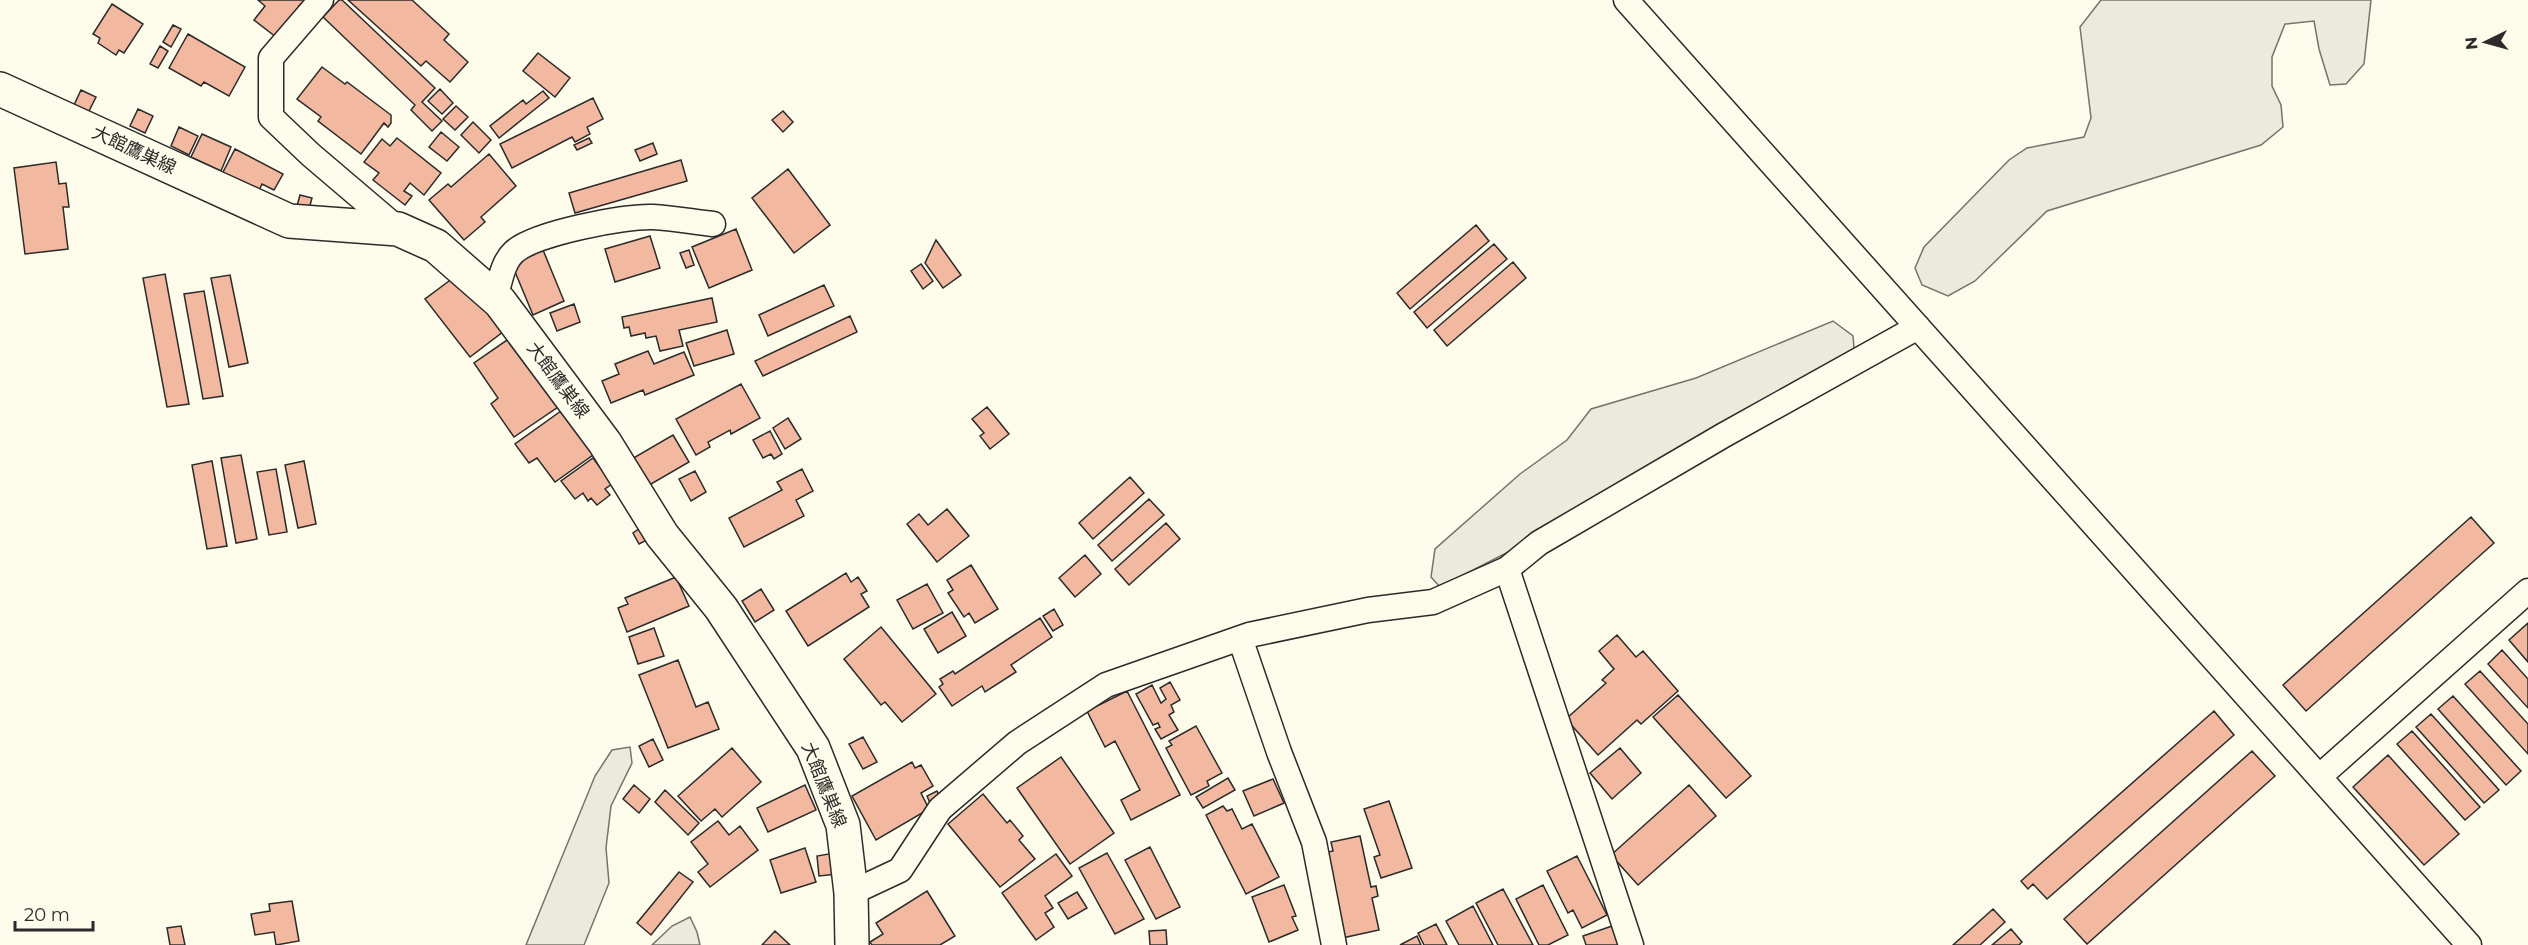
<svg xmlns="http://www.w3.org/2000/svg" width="2528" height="945" font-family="Montserrat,'Noto Sans JP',sans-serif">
<rect width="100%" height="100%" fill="#fdfbea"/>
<path fill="#ecebdb" stroke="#74746e" stroke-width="1.5" d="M 2101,0 L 2371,0 L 2364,64 L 2346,84 L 2330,85 L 2319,49 L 2314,21 L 2285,24 L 2272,57 L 2272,86 L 2281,105 L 2283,127 L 2261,145 L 2047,211 L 1975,281 L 1948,296 L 1922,285 L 1915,268 L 1924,247 L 2009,160 L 2027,148 L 2084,137 L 2091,118 L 2080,27 Z
M 1833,321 L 1853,336 L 1854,348 L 1834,363 L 1518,547 L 1440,587 L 1431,577 L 1435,549 L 1520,474 L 1567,440 L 1591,409 L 1696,378 Z
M 630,747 L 632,763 L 611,806 L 606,848 L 609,883 L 584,945 L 526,945 L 595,776 L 612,750 Z
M 690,917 L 697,932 L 700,945 L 652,945 L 672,926 Z"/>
<path fill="#f2b8a0" stroke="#2b2b2b" stroke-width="1.5" d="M 258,0 L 305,0 L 299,6 L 304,10 L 276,37 L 254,20 L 265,6 Z
M 339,0 L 342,0 L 435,88 L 422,102 L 442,121 L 432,131 L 411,110 L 415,105 L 323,17 Z
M 348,0 L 412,0 L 449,34 L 444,40 L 468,62 L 450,82 L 426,61 L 421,66 Z
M 112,4 L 143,24 L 124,53 L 119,50 L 116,55 L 98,43 L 100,38 L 93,34 Z
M 173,25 L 181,29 L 171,47 L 163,42 Z
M 188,34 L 245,67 L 229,96 L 204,82 L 201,86 L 169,68 Z
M 160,46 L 168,51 L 158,68 L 150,64 Z
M 538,53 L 570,78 L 555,97 L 523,71 Z
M 322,67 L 345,84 L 347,82 L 391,115 L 391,123 L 388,127 L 384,123 L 361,154 L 318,121 L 321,117 L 297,99 Z
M 440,89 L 453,103 L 442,114 L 428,101 Z
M 81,90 L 96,97 L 88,113 L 74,105 Z
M 543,91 L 549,98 L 499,138 L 490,126 L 523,100 L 526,104 Z
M 593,98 L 603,119 L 587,127 L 590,134 L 575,142 L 572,137 L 512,168 L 500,144 Z
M 456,106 L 468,117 L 455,130 L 443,119 Z
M 138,109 L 153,116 L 145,133 L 130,126 Z
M 783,111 L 793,122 L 783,132 L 772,120 Z
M 473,122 L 491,140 L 479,153 L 461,135 Z
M 179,127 L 198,136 L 189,155 L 171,146 Z
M 441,132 L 459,147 L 447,161 L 429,147 Z
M 202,134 L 231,147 L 221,171 L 191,157 Z
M 397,138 L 441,173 L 424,195 L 410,183 L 404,191 L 412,196 L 405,205 L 373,180 L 379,173 L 364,162 L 382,139 L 390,146 Z
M 589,138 L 592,143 L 577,150 L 574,145 Z
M 653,143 L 657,154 L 640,161 L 635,150 Z
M 235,149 L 283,174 L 274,190 L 262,184 L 257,195 L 221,176 Z
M 489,154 L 516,186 L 481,217 L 485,222 L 464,240 L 429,200 L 448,184 L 451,187 Z
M 681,160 L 687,181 L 575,213 L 569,193 Z
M 56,162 L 59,184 L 66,183 L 69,207 L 63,207 L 68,249 L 25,254 L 14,168 Z
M 788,169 L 830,225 L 794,253 L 752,198 Z
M 300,195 L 312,198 L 309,209 L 297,206 Z
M 1476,225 L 1489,241 L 1410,309 L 1397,293 Z
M 736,229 L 752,270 L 709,288 L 692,247 Z
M 650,236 L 660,268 L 615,282 L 605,249 Z
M 936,240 L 961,275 L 943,288 L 925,263 Z
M 1494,244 L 1507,259 L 1427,328 L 1414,312 Z
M 541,245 L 564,301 L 533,315 L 513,267 Z
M 689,250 L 694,265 L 686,268 L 680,253 Z
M 1513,262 L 1526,278 L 1447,346 L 1434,330 Z
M 921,264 L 933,281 L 923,289 L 911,271 Z
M 165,274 L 189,404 L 167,407 L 143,278 Z
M 230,275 L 248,363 L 229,367 L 211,278 Z
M 453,278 L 470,286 L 504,331 L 470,357 L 425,299 Z
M 824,285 L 834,306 L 768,336 L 759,315 Z
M 204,291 L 223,396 L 203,399 L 184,294 Z
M 712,298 L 717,322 L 679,330 L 683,346 L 660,351 L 656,336 L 646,338 L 645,333 L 631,336 L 629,327 L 624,328 L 622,317 Z
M 574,304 L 580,322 L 557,331 L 550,313 Z
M 850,316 L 857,332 L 763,376 L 755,361 Z
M 727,330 L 734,354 L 694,366 L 686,343 Z
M 510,338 L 558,407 L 514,437 L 491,404 L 498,398 L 474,363 Z
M 648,351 L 654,364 L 684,352 L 694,375 L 645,395 L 643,390 L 611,403 L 602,381 L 619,374 L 615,364 Z
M 741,384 L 760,418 L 731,434 L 730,430 L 708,442 L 710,447 L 696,455 L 676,419 Z
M 987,407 L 1009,434 L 990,449 L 980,436 L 984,433 L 972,419 Z
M 561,411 L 593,455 L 555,482 L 537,458 L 529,463 L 515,444 Z
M 788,418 L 801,439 L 785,449 L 773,428 Z
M 770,431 L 782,454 L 774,459 L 771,454 L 763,458 L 753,440 Z
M 673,435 L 689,462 L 646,487 L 630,460 Z
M 241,455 L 257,539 L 236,543 L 221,458 Z
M 593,458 L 612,484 L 605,489 L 610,495 L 597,505 L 591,498 L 588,501 L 583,493 L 575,499 L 561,481 Z
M 212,461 L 227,546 L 207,549 L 192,465 Z
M 304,461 L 316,524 L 298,528 L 285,465 Z
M 276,469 L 287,532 L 269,535 L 257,472 Z
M 802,469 L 813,491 L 796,500 L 804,516 L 744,547 L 729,518 L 782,490 L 777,482 Z
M 695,471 L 706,492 L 691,501 L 679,479 Z
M 1130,477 L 1144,493 L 1093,539 L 1079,523 Z
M 1149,499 L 1164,515 L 1112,561 L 1098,545 Z
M 947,509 L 969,536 L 937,562 L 907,524 L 919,514 L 928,525 Z
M 2471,517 L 2494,543 L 2306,711 L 2283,685 Z
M 1166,523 L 1180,539 L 1129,585 L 1115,569 Z
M 640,528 L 647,540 L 639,544 L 633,533 Z
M 1085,555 L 1101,574 L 1075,597 L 1059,578 Z
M 971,565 L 998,609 L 975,623 L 969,613 L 964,617 L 948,593 L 953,590 L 947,580 Z
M 846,573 L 851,582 L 858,577 L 867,591 L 861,594 L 869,607 L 808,646 L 786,611 Z
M 676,577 L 689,606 L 627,632 L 618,608 L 628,604 L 625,598 Z
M 927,584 L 943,613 L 913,629 L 897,600 Z
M 761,589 L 774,610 L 755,622 L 742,601 Z
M 1054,609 L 1063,625 L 1053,631 L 1043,616 Z
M 952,612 L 966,636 L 938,653 L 924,629 Z
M 1040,618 L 1052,637 L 1011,665 L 1016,672 L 985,692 L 982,686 L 952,706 L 939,687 L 943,684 L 940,679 L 953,671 L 955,674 Z
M 2528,623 L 2528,662 L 2509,640 Z
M 881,627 L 936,694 L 902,722 L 885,702 L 881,705 L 844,659 Z
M 654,628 L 664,656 L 638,664 L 629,637 Z
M 1617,635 L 1636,657 L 1643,651 L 1678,691 L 1641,724 L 1637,720 L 1598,755 L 1566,719 L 1606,683 L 1602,680 L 1614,669 L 1599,651 Z
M 2502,650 L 2528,679 L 2528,708 L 2488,664 Z
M 678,660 L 696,707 L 708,702 L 719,729 L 668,748 L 639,675 Z
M 2480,671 L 2528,724 L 2528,754 L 2465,684 Z
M 1170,682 L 1180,700 L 1171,705 L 1174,712 L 1169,715 L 1178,730 L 1161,739 L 1155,729 L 1160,727 L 1158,723 L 1153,725 L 1136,694 L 1152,685 L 1161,703 L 1166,699 L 1160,688 Z
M 1127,691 L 1180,795 L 1131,820 L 1121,800 L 1140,790 L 1115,741 L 1105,747 L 1087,711 Z
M 1678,695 L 1751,776 L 1726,798 L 1653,717 Z
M 2453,696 L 2521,771 L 2506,785 L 2438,709 Z
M 2214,711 L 2234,735 L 2047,899 L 2033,884 L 2028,889 L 2021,881 Z
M 2431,714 L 2499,790 L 2484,803 L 2416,727 Z
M 1196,726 L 1222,773 L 1207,781 L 1209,786 L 1191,795 L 1166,748 L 1172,745 L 1169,741 Z
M 2412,731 L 2480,807 L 2465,820 L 2397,744 Z
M 863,737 L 877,762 L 863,769 L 849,744 Z
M 653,739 L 663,760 L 649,767 L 639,746 Z
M 732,748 L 761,782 L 722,817 L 715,809 L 701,821 L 678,796 Z
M 1620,748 L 1641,773 L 1612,799 L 1590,773 Z
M 2252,751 L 2275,776 L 2087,944 L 2064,919 Z
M 2388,755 L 2459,834 L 2424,865 L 2353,787 Z
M 1061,757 L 1114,833 L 1070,864 L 1017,788 Z
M 912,762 L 915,768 L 921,765 L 933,786 L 921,793 L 929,809 L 876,840 L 852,796 Z
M 1228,778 L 1235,790 L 1203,808 L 1196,797 Z
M 1273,779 L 1284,803 L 1254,816 L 1243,791 Z
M 634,785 L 650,799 L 639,813 L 623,799 Z
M 805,785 L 816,810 L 768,832 L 757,808 Z
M 1689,785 L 1716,816 L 1638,885 L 1611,855 Z
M 665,790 L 699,823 L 688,835 L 655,802 Z
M 937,791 L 942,801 L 931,805 L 927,796 Z
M 983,794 L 1007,823 L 1010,820 L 1023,836 L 1019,840 L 1035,859 L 1000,887 L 948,824 Z
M 1389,801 L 1412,868 L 1381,878 L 1374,857 L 1380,855 L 1364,809 Z
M 1223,806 L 1227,811 L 1232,809 L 1242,829 L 1252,824 L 1279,877 L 1246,894 L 1206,815 Z
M 718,821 L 729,835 L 740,826 L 758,850 L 710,887 L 698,872 L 708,864 L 691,842 Z
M 1360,836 L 1371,887 L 1376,886 L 1378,896 L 1372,898 L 1379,930 L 1342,938 L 1324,853 L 1333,851 L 1331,842 Z
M 1150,847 L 1180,907 L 1156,919 L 1125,860 Z
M 805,848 L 816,882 L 781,893 L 770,860 Z
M 834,853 L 837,874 L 819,876 L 817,856 Z
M 1107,853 L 1144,919 L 1115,934 L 1079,868 Z
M 1056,854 L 1072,876 L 1045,896 L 1053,908 L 1045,913 L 1054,927 L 1036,940 L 1002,893 Z
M 1577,856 L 1607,915 L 1582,928 L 1573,910 L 1568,913 L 1547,871 Z
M 679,872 L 693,882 L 651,935 L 637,923 Z
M 1284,885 L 1296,916 L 1292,917 L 1298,930 L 1269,942 L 1252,897 Z
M 1543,885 L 1568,935 L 1548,945 L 1539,945 L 1516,899 Z
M 1503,889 L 1533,945 L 1498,945 L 1476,903 Z
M 927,891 L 955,936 L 940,945 L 872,945 L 870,942 L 883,934 L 876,923 Z
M 1077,892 L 1087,908 L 1068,919 L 1058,903 Z
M 292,901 L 299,941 L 276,945 L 274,932 L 255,935 L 251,914 L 270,911 L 269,904 Z
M 1473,906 L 1493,945 L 1459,945 L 1446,921 Z
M 1993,909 L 2005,922 L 1980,945 L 1953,945 Z
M 1436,924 L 1447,945 L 1424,945 L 1418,933 Z
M 181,926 L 185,945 L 170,945 L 167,928 Z
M 1612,926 L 1619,945 L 1586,945 L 1583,936 Z
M 2011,929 L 2022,942 L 2019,945 L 1992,945 Z
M 1166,930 L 1167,945 L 1150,945 L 1149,931 Z
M 775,931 L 790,945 L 762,945 Z
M 1417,936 L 1421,945 L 1400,945 Z"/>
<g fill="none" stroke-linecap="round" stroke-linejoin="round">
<g stroke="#2b2b2b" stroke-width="27">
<path id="street" d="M 321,0 L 271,58 L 271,117 L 311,155 L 398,229
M 1626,0 L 2469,945
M 495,298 C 500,283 502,263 514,252 C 535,233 625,216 653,217 C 673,218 694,222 713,224
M 1507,569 L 1631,945
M 1240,638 L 1279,752 L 1314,842 L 1334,945
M 2319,777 L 2528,591
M 851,893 L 900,870 L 940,809 L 1017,743 L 1106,685 L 1249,635 L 1368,610 L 1433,602 L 1507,569 L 1539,543 L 1724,435 L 1918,327"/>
</g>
<g stroke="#2b2b2b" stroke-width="36">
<path id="secondary" d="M 0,89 L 289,221 L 398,229 L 436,246 L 500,302 L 605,443 L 662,535 L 721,608 L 813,748 L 843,825 L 851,893 L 852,945"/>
</g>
<use href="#street" stroke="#fdfbea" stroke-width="24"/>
<use href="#secondary" stroke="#fdfbea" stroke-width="33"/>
</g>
<g text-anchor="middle" stroke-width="4.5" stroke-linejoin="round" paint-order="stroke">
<g font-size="18" fill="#2b2b2b" stroke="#fdfbea">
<text transform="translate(134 150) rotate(25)" y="6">大館鷹巣線</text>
<text transform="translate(558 380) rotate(53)" y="6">大館鷹巣線</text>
<text transform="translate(824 785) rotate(68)" y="6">大館鷹巣線</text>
</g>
</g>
<g transform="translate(2486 42) rotate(265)" stroke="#fdfbea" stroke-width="4.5" paint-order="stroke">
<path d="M0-4.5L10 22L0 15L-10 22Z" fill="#2b2b2b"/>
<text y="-9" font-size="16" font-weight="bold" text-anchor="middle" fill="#2b2b2b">N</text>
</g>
<path d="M15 921v9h78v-9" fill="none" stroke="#2b2b2b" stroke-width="3"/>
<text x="24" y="921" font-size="18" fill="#2b2b2b" stroke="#fdfbea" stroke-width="4.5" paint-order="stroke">20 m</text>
</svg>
